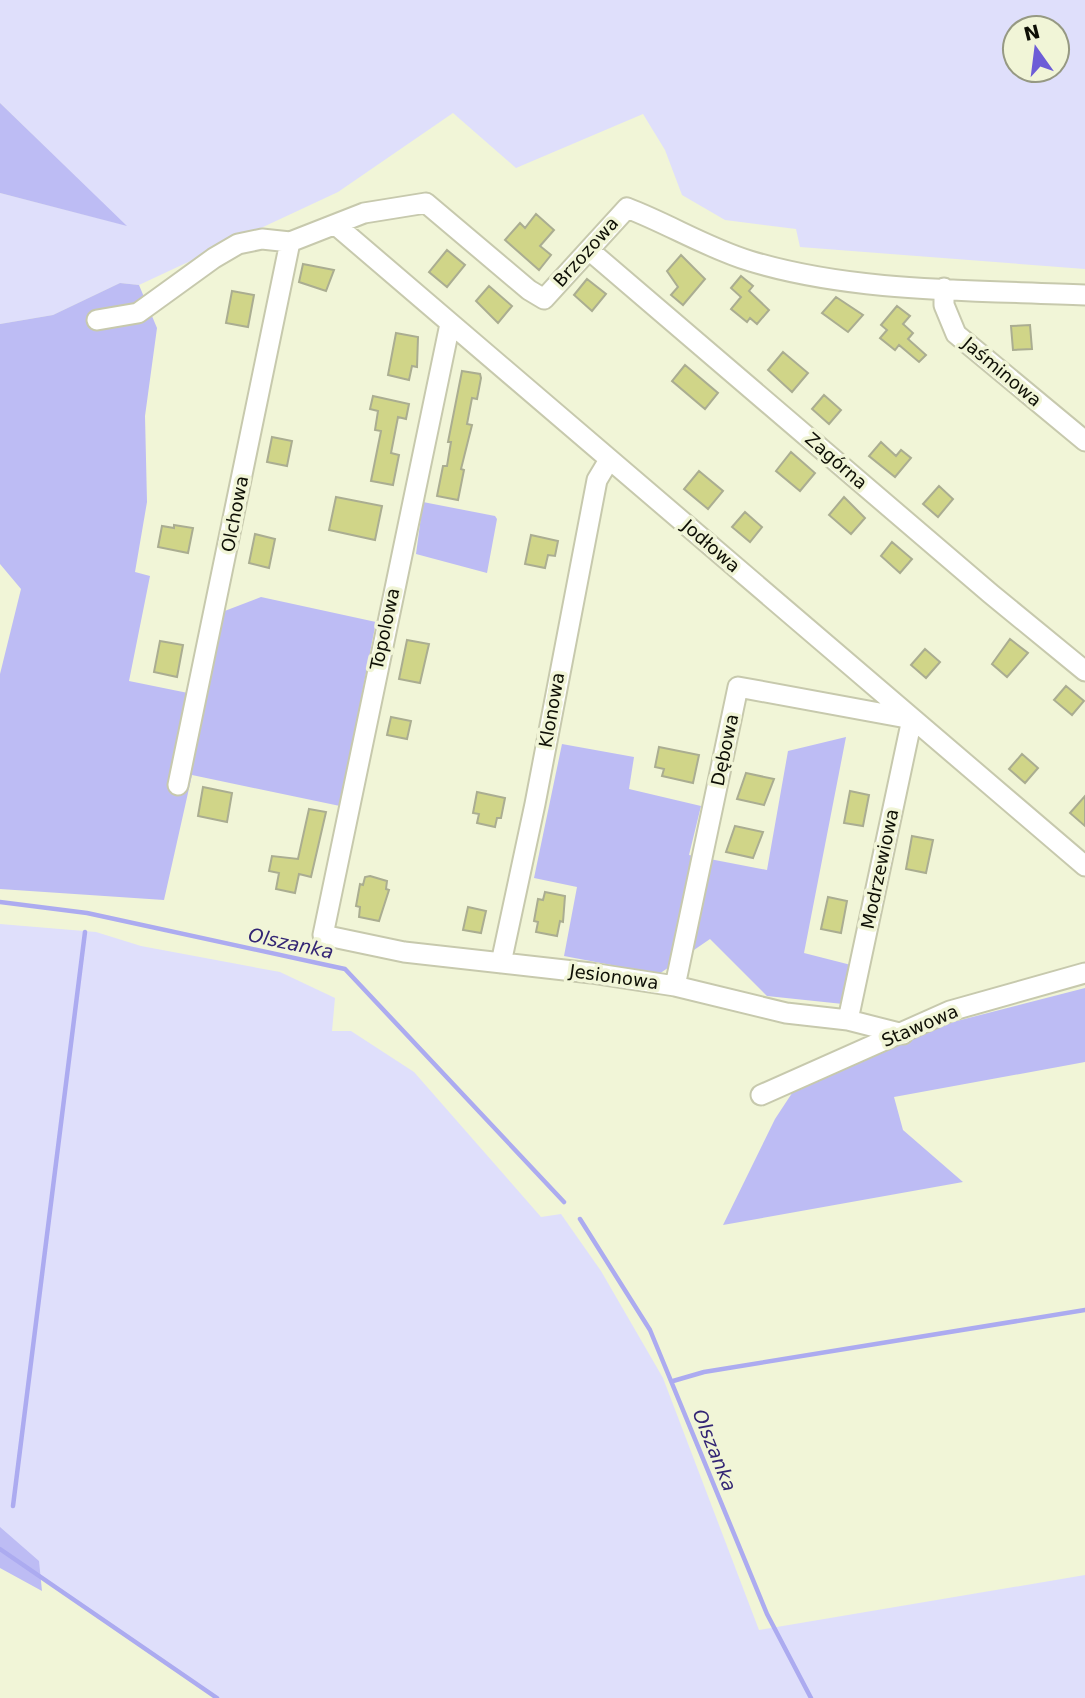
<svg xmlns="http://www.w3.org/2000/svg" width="1085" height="1698" font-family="'DejaVu Sans',sans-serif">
<rect width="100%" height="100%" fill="#f1f5d7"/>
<path fill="#dfdffb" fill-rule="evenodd" d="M 0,0 L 1085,0 L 1085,269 L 800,247 L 796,229 L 725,220 L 682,195 L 665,150 L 643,114 L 516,168 L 453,113 L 338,192 L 139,285 L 120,283 L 53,315 L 0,324 L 0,193 L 125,225 L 0,103 ZM 1015,28 L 1057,28 L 1057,70 L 1015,70 Z
M 0,924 L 96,932 L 141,946 L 280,972 L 335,998 L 332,1031 L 351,1031 L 414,1072 L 541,1217 L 561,1214 L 601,1271 L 663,1378 L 759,1630 L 1085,1575 L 1085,1698 L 217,1698 L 0,1549 Z"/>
<path fill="#bdbcf4" d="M 0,103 L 127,226 L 0,193 Z
M 120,283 L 139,285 L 157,328 L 145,416 L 147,502 L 135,572 L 150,576 L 129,681 L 188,693 L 222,612 L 261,597 L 376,622 L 340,806 L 192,775 L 164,900 L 0,889 L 0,674 L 21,589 L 0,564 L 0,324 L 53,315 Z
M 423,502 L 495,516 L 497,519 L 487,573 L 416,554 Z
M 846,737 L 804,953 L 851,965 L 843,1004 L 767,996 L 710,939 L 659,974 L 564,956 L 577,887 L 534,878 L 562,744 L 634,757 L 629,789 L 701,806 L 689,855 L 767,870 L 788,751 Z
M 1085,988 L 1085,1062 L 894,1097 L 903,1130 L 963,1182 L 723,1225 L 775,1119 L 798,1084 L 953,1022 Z
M 0,1527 L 39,1561 L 42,1591 L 0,1568 Z"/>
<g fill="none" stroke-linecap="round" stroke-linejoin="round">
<path stroke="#acabf0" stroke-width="4.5" d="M 0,902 L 87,913 L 345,969 L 564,1202
M 580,1219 L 650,1330 L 767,1614 L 811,1698
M 673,1381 L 704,1372 L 1085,1310
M 13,1506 L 85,932
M 0,1549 L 217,1698"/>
</g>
<path fill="#d0d588" stroke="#aaad91" stroke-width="2" d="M 536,214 L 554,230 L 540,246 L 551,255 L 539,270 L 505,240 L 520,223 L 525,228 Z
M 447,250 L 465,265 L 447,287 L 429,272 Z
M 681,255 L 705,279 L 683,305 L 671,295 L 678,287 L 667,271 Z
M 303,264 L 334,270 L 326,291 L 299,282 Z
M 741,276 L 753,286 L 749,291 L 769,310 L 757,324 L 750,318 L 747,322 L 731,309 L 741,297 L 731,288 Z
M 587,279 L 606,294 L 592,311 L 574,295 Z
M 489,286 L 512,306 L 498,323 L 476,301 Z
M 232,291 L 254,295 L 248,327 L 226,323 Z
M 836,297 L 863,315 L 848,332 L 822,313 Z
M 897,306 L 910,316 L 903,324 L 913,333 L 908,339 L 926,355 L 919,362 L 899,345 L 895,350 L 880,338 L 887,330 L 881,325 Z
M 1030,325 L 1032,349 L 1013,350 L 1011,326 Z
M 396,333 L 418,337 L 417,367 L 412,366 L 409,380 L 388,375 Z
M 783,352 L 808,373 L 792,392 L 768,370 Z
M 685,365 L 718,393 L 705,409 L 672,381 Z
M 462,371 L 480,374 L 481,378 L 477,399 L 472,398 L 467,424 L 472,425 L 461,469 L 464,470 L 458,500 L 437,496 L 443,466 L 447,466 L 451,442 L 448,442 Z
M 824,395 L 841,410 L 829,424 L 812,409 Z
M 373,396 L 409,404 L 406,419 L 398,417 L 391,453 L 399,455 L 393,485 L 371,481 L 381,431 L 375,430 L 378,411 L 370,409 Z
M 272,437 L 292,441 L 287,466 L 267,462 Z
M 881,442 L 896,456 L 901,450 L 911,458 L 895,477 L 869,456 Z
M 791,452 L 815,473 L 800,491 L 776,471 Z
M 699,471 L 723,491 L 708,509 L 684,489 Z
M 939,486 L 953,499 L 938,517 L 923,504 Z
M 336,497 L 382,506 L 375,540 L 329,530 Z
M 844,497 L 865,518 L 851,534 L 829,515 Z
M 745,512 L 762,527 L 750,542 L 732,527 Z
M 174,525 L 193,528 L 188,553 L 158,547 L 162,526 L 174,528 Z
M 255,534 L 275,539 L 269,568 L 249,563 Z
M 531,535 L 558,541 L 555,556 L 548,555 L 545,568 L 525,564 Z
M 892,542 L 912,559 L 900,573 L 881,556 Z
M 1010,639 L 1028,653 L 1007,677 L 992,664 Z
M 407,640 L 429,644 L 420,683 L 399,679 Z
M 160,641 L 183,645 L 177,677 L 154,672 Z
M 925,649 L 940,662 L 926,678 L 911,665 Z
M 1066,686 L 1084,701 L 1072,715 L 1054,700 Z
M 391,717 L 411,721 L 407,739 L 387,735 Z
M 659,747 L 699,755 L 693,783 L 662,776 L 664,769 L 655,767 Z
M 1022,754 L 1038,768 L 1025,783 L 1009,769 Z
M 746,773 L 774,779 L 764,805 L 737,799 Z
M 203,787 L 232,793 L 227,822 L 198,816 Z
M 850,791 L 869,795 L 863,826 L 844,823 Z
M 477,792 L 505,798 L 501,818 L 497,818 L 495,827 L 477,823 L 479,814 L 473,813 Z
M 1085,796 L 1085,826 L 1070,813 Z
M 309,809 L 326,812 L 311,877 L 299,874 L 295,893 L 276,889 L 279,873 L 269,871 L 272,856 L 298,859 Z
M 735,826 L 763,832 L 753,858 L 726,852 Z
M 912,836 L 933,840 L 926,873 L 906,869 Z
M 370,876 L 387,881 L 386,889 L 389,890 L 379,921 L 359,917 L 360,907 L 356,906 L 360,884 L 363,885 L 365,877 Z
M 545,892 L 565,896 L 563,922 L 560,921 L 557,936 L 536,932 L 538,922 L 534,921 L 538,899 L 543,900 Z
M 828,897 L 847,901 L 841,933 L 821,929 Z
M 468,907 L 486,911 L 481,933 L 463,930 Z"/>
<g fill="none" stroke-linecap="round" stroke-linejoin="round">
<g stroke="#c7c9ad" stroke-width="23">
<path id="minor" d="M 337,226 L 1085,866
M 589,250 L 991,594 L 1085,671
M 944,288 L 944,305 L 956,334 L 1085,441
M 97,320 L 138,313 L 214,258 L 238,244 L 262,239 L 290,242 L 364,213 L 426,203 L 529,290 L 544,299 L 627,208 C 669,224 707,248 750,261 C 855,293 976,290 1085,295
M 450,324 L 323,935 L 404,952 L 591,973 L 675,986 L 786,1013 L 848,1020 L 903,1034
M 178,785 L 290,242
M 501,963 L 535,804 L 597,480 L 609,460
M 675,986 L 738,687 L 912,719 L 848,1020
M 761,1095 L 950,1011 L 1085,973"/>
</g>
<use href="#minor" stroke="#fff" stroke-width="19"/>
</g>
<g text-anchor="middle" stroke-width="7" stroke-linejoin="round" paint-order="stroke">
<g font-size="18" fill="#0e0f05" stroke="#f1f5d7">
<text transform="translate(586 252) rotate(-48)" y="6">Brzozowa</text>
<text transform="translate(1002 372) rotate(40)" y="6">Jaśminowa</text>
<text transform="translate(836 461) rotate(41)" y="6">Zagórna</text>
<text transform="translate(235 514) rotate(-79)" y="6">Olchowa</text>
<text transform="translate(711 546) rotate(41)" y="6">Jodłowa</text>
<text transform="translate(385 629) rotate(-78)" y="6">Topolowa</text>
<text transform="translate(552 710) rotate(-80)" y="6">Klonowa</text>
<text transform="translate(725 750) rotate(-78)" y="6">Dębowa</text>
<text transform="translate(880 869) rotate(-78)" y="6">Modrzewiowa</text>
<text transform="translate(614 977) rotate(8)" y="6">Jesionowa</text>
<text transform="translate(920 1026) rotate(-23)" y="6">Stawowa</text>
</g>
<g font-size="19" font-style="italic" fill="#332574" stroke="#f1f5d7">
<text transform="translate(291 943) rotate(12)" y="7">Olszanka</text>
<text transform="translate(715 1450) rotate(68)" y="7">Olszanka</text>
</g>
</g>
<g transform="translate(1036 49) rotate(346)"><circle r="33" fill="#f1f5d7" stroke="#969983" stroke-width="2"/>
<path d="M0-5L12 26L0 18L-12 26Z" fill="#6d5dd7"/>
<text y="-10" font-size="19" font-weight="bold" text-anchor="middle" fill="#0e0f05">N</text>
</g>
</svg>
